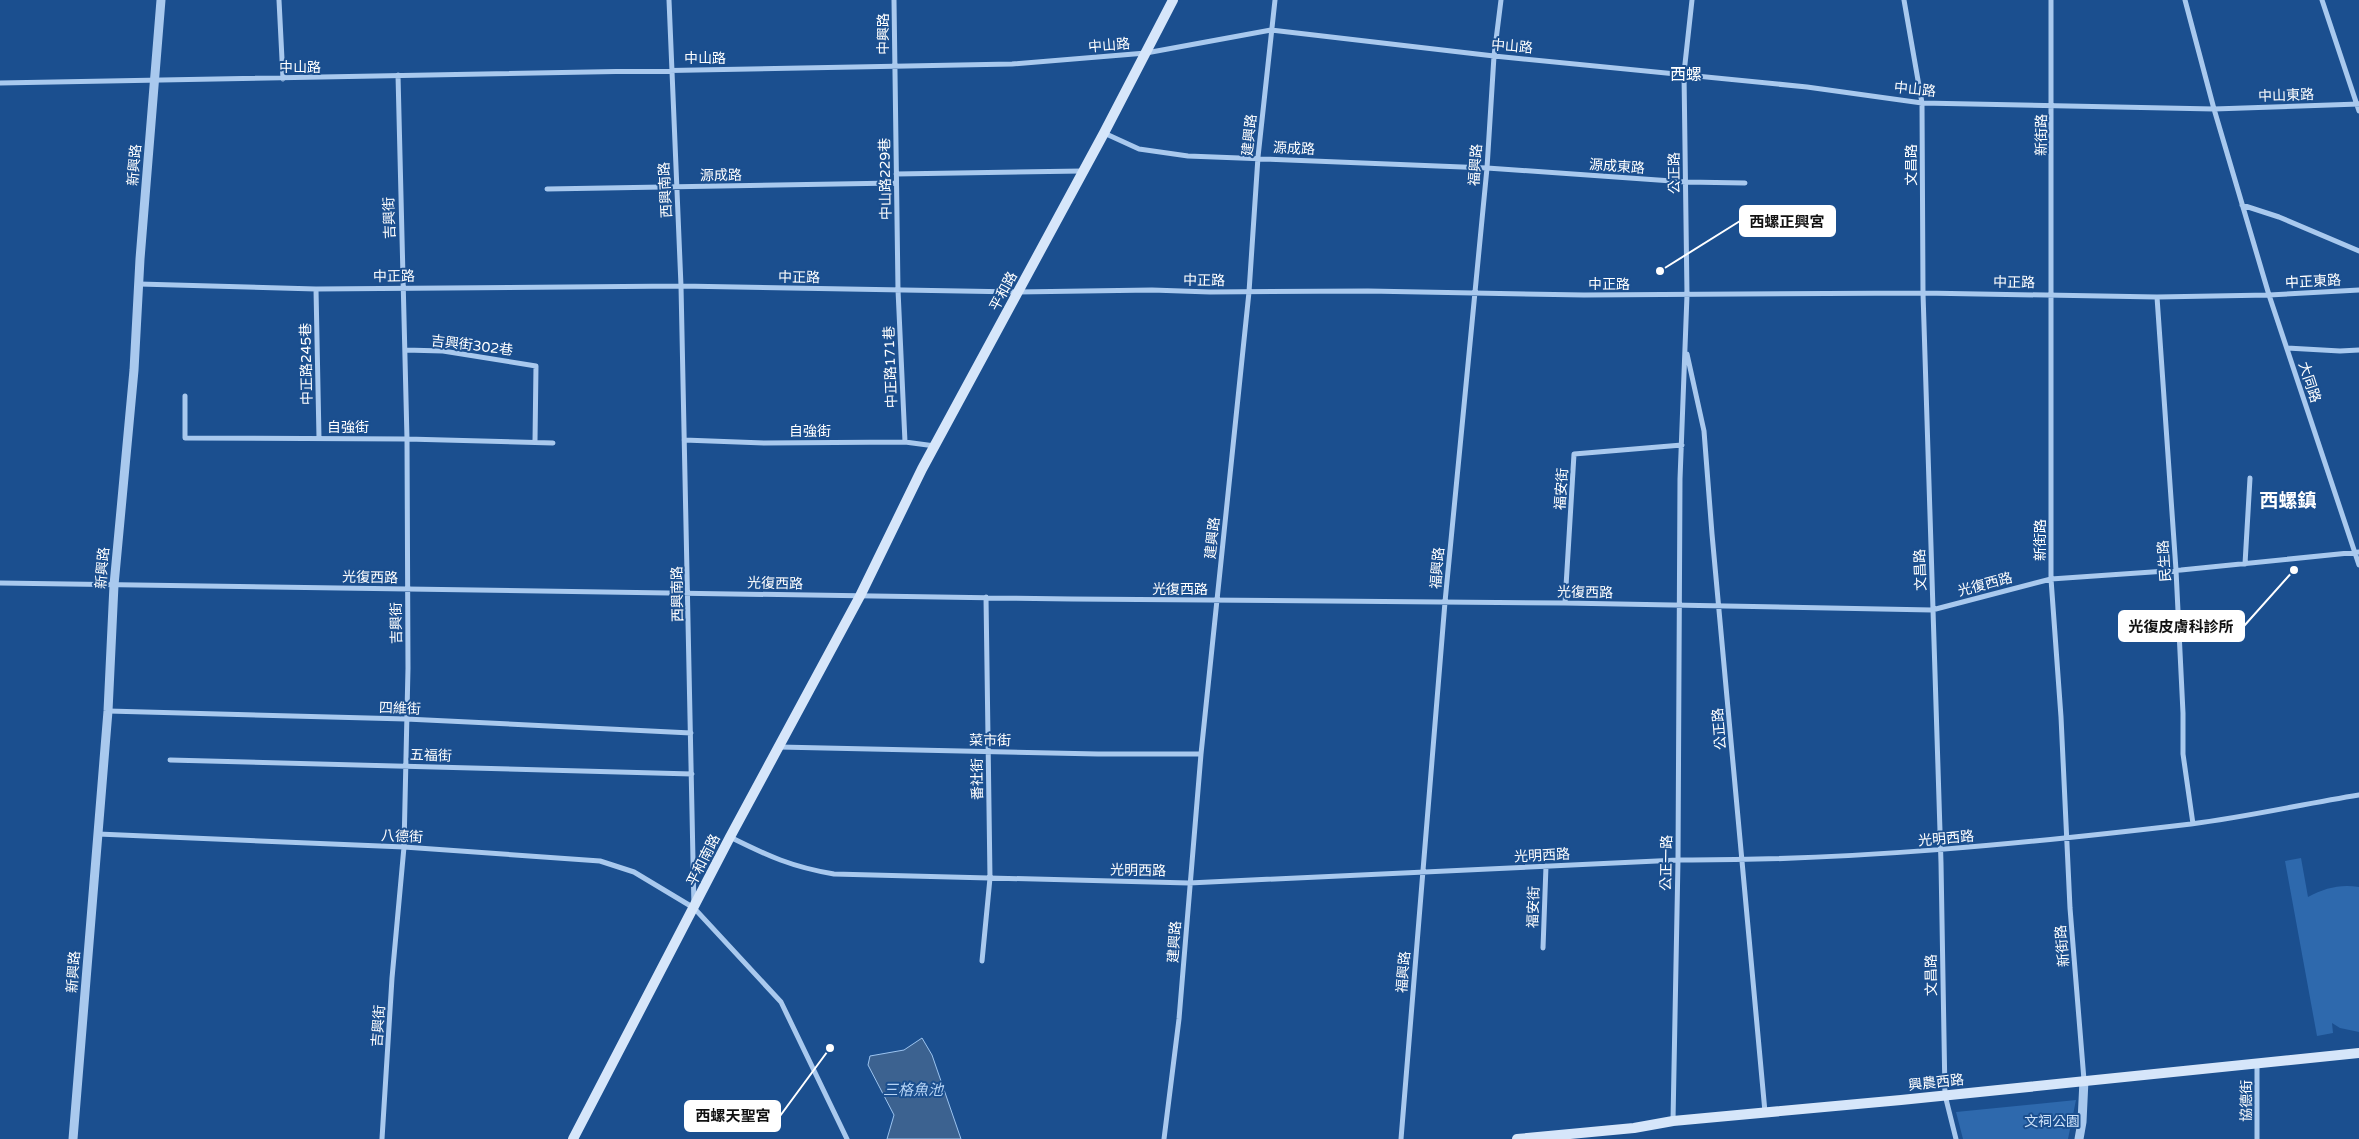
<svg xmlns="http://www.w3.org/2000/svg" width="2359" height="1139" font-family="'Varela Round','Noto Sans TC',sans-serif">
<rect width="100%" height="100%" fill="#1b4f8f"/>
<path fill="#2e69ad" d="M 2301,858 L 2308,897 C 2325,888 2340,884 2359,887 L 2359,1032 L 2340,1028 L 2332,1023 L 2333,1033 L 2317,1036 L 2285,861 Z
M 2076,1100 L 2068,1139 L 1963,1139 L 1956,1112 Z"/>
<path fill="#3c6290" stroke="#9cc4f0" d="M 922,1038 L 932,1055 L 961,1139 L 887,1139 L 894,1115 L 868,1065 L 870,1056 L 904,1050 Z"/>
<g fill="none" stroke-linecap="round" stroke-linejoin="round">
<path stroke="#a9c9ee" stroke-width="5" d="M 279,0 L 283,79
M 669,0 L 681,286 L 694,908 L 781,1002 L 847,1139
M 894,0 L 898,290 L 905,442
M 1904,0 L 1922,103 L 1923,293 L 1941,863 L 1945,1095 L 1956,1139
M 2051,0 L 2051,579 L 2061,717 L 2070,908 L 2084,1080
M 2185,0 L 2214,109 L 2269,295 L 2359,565
M 2322,0 L 2359,111
M 0,83 L 1012,64 L 1146,53 L 1271,30 L 1494,56 L 1807,87 L 1922,103 L 2214,109 L 2359,104
M 1104,133 L 1139,149 L 1188,156 L 1487,168 L 1686,182 L 1745,183
M 896,174 L 1082,171
M 547,189 L 896,183
M 2242,205 L 2279,217 L 2359,251
M 139,284 L 316,289 L 681,286 L 1017,292 L 1152,290 L 1210,292 L 1368,291 L 1584,295 L 1923,293 L 2157,297 L 2269,295 L 2359,290
M 316,289 L 319,438
M 2157,297 L 2176,570 L 2183,713 L 2183,754 L 2193,824
M 2287,348 L 2340,351 L 2359,350
M 405,350 L 443,351 L 536,366 L 535,441
M 1687,354 L 1704,431 L 1712,534 L 1765,1112
M 185,396 L 185,438 L 407,439 L 553,443
M 684,440 L 764,443 L 905,442 L 935,446
M 2245,564 L 2250,478
M 0,583 L 1072,599 L 1565,603 L 1932,610 L 2051,579 L 2181,570 L 2359,552
M 1565,603 L 1574,454 L 1682,445
M 108,711 L 406,719 L 691,733
M 779,747 L 1098,754 L 1201,754
M 170,760 L 692,774
M 98,834 L 404,847 L 600,861 L 634,872 L 694,908
M 730,837 C 768,856 792,867 834,874 L 1189,883 L 1678,860 C 1849,861 2021,844 2191,824 C 2247,817 2303,804 2359,795
M 1543,948 L 1546,866
M 982,961 L 990,878 L 986,597
M 1673,1121 L 1678,860 L 1680,479 L 1687,295 L 1684,73 L 1692,0
M 382,1139 L 392,978 L 404,847 L 408,668 L 407,439 L 398,75
M 1164,1139 L 1179,1019 L 1201,754 L 1249,292 L 1258,157 L 1275,0
M 1401,1139 L 1445,602 L 1487,168 L 1494,56 L 1501,0
M 2257,1139 L 2257,1064"/>
<path stroke="#a9c9ee" stroke-width="9" d="M 73,1139 L 108,711 L 114,585 L 134,370 L 140,259 L 161,0
M 2079,1139 L 2082,1122 L 2084,1080"/>
<path stroke="#d6e6fa" stroke-width="10" d="M 573,1139 L 730,837 L 860,596 L 922,469 L 1104,133 L 1173,0
M 1517,1139 L 1634,1128 L 1673,1121 L 1901,1100 L 2359,1053"/>
</g>
<g text-anchor="middle" stroke-width="4" stroke-linejoin="round" paint-order="stroke">
<g font-size="14" fill="#fff" stroke="#1b4f8f">
<text transform="translate(883 34) rotate(-90)" y="5">中興路</text>
<text transform="translate(1109 45) rotate(-5)" y="5">中山路</text>
<text transform="translate(1512 46) rotate(5)" y="5">中山路</text>
<text x="705" y="63">中山路</text>
<text x="300" y="72">中山路</text>
<text transform="translate(1915 89) rotate(6)" y="5">中山路</text>
<text transform="translate(2286 95) rotate(-2)" y="5">中山東路</text>
<text transform="translate(1249 135) rotate(-84)" y="5">建興路</text>
<text transform="translate(2041 135) rotate(-89)" y="5">新街路</text>
<text transform="translate(1294 148) rotate(3)" y="5">源成路</text>
<text transform="translate(134 165) rotate(-85)" y="5">新興路</text>
<text transform="translate(1475 165) rotate(-86)" y="5">福興路</text>
<text transform="translate(1911 165) rotate(-90)" y="5">文昌路</text>
<text transform="translate(1617 166) rotate(4)" y="5">源成東路</text>
<text transform="translate(1674 173) rotate(-91)" y="5">公正路</text>
<text transform="translate(721 175) rotate(-1)" y="5">源成路</text>
<text transform="translate(885 179) rotate(-91)" y="5">中山路229巷</text>
<text transform="translate(665 190) rotate(-93)" y="5">西興南路</text>
<text transform="translate(389 218) rotate(-92)" y="5">吉興街</text>
<text transform="translate(394 276) rotate(-1)" y="5">中正路</text>
<text transform="translate(799 277) rotate(1)" y="5">中正路</text>
<text transform="translate(1204 280) rotate(1)" y="5">中正路</text>
<text transform="translate(2313 281) rotate(-3)" y="5">中正東路</text>
<text transform="translate(2014 282) rotate(1)" y="5">中正路</text>
<text x="1609" y="289">中正路</text>
<text transform="translate(1003 291) rotate(-62)" y="5">平和路</text>
<text transform="translate(472 345) rotate(7)" y="5">吉興街302巷</text>
<text transform="translate(306 364) rotate(-91)" y="5">中正路245巷</text>
<text transform="translate(890 367) rotate(-92)" y="5">中正路171巷</text>
<text transform="translate(2310 382) rotate(72)" y="5">大同路</text>
<text x="348" y="432">自強街</text>
<text x="810" y="436">自強街</text>
<text transform="translate(1561 489) rotate(-86)" y="5">福安街</text>
<text transform="translate(1212 538) rotate(-84)" y="5">建興路</text>
<text transform="translate(2040 540) rotate(-90)" y="5">新街路</text>
<text transform="translate(2164 561) rotate(-94)" y="5">民生路</text>
<text transform="translate(102 568) rotate(-85)" y="5">新興路</text>
<text transform="translate(1437 568) rotate(-85)" y="5">福興路</text>
<text transform="translate(1920 570) rotate(-92)" y="5">文昌路</text>
<text transform="translate(370 577) rotate(1)" y="5">光復西路</text>
<text transform="translate(775 583) rotate(1)" y="5">光復西路</text>
<text transform="translate(1985 584) rotate(-15)" y="5">光復西路</text>
<text x="1180" y="594">光復西路</text>
<text transform="translate(1585 592) rotate(1)" y="5">光復西路</text>
<text transform="translate(677 594) rotate(-91)" y="5">西興南路</text>
<text transform="translate(396 623) rotate(-91)" y="5">吉興街</text>
<text transform="translate(400 708) rotate(2)" y="5">四維街</text>
<text transform="translate(1719 729) rotate(-95)" y="5">公正路</text>
<text transform="translate(990 740) rotate(1)" y="5">菜市街</text>
<text transform="translate(431 755) rotate(2)" y="5">五福街</text>
<text transform="translate(977 779) rotate(-91)" y="5">番社街</text>
<text transform="translate(402 836) rotate(3)" y="5">八德街</text>
<text transform="translate(1946 838) rotate(-5)" y="5">光明西路</text>
<text transform="translate(1542 855) rotate(-3)" y="5">光明西路</text>
<text transform="translate(703 860) rotate(-63)" y="5">平和南路</text>
<text transform="translate(1666 863) rotate(-89)" y="5">公正一路</text>
<text transform="translate(1138 870) rotate(1)" y="5">光明西路</text>
<text transform="translate(1533 907) rotate(-88)" y="5">福安街</text>
<text transform="translate(1174 942) rotate(-86)" y="5">建興路</text>
<text transform="translate(2062 946) rotate(-95)" y="5">新街路</text>
<text transform="translate(73 972) rotate(-86)" y="5">新興路</text>
<text transform="translate(1403 972) rotate(-85)" y="5">福興路</text>
<text transform="translate(1931 975) rotate(-91)" y="5">文昌路</text>
<text transform="translate(378 1026) rotate(-86)" y="5">吉興街</text>
<text transform="translate(1936 1082) rotate(-6)" y="5">興農西路</text>
<text transform="translate(2246 1101) rotate(-89)" y="5">協德街</text>
</g>
<g font-size="14" fill="#cfe3fa" stroke="#1b4f8f">
<text x="2052" y="1126">文祠公園</text>
</g>
<g font-size="15" font-style="italic" fill="#b5d3f5" stroke="#1b4f8f">
<text x="913" y="1095">三格魚池</text>
</g>
<g font-size="16" fill="#fff" stroke="#1b4f8f">
<text x="1686" y="80">西螺</text>
</g>
<g font-size="19" font-weight="bold" fill="#fff" stroke="#1b4f8f">
<text x="2288" y="507">西螺鎮</text>
</g>
</g>
<path fill="none" stroke="#fff" stroke-width="2" d="M1660 271L1740 221M2294 570L2244 626M830 1048L780 1116"/>
<g fill="#fff" stroke="#1b4f8f" stroke-width="2">
<circle cx="1660" cy="271" r="5"/>
<circle cx="2294" cy="570" r="5"/>
<circle cx="830" cy="1048" r="5"/>
</g>
<g fill="#fff" stroke="#fff" stroke-width="2">
<rect x="1740" y="206" width="95" height="30" rx="5"/>
<rect x="2119" y="611" width="125" height="30" rx="5"/>
<rect x="685" y="1101" width="95" height="30" rx="5"/>
</g>
<g font-size="15" text-anchor="middle" font-weight="bold" fill="#111">
<text x="1787" y="227">西螺正興宮</text>
<text x="2181" y="632">光復皮膚科診所</text>
<text x="733" y="1121">西螺天聖宮</text>
</g>
</svg>
